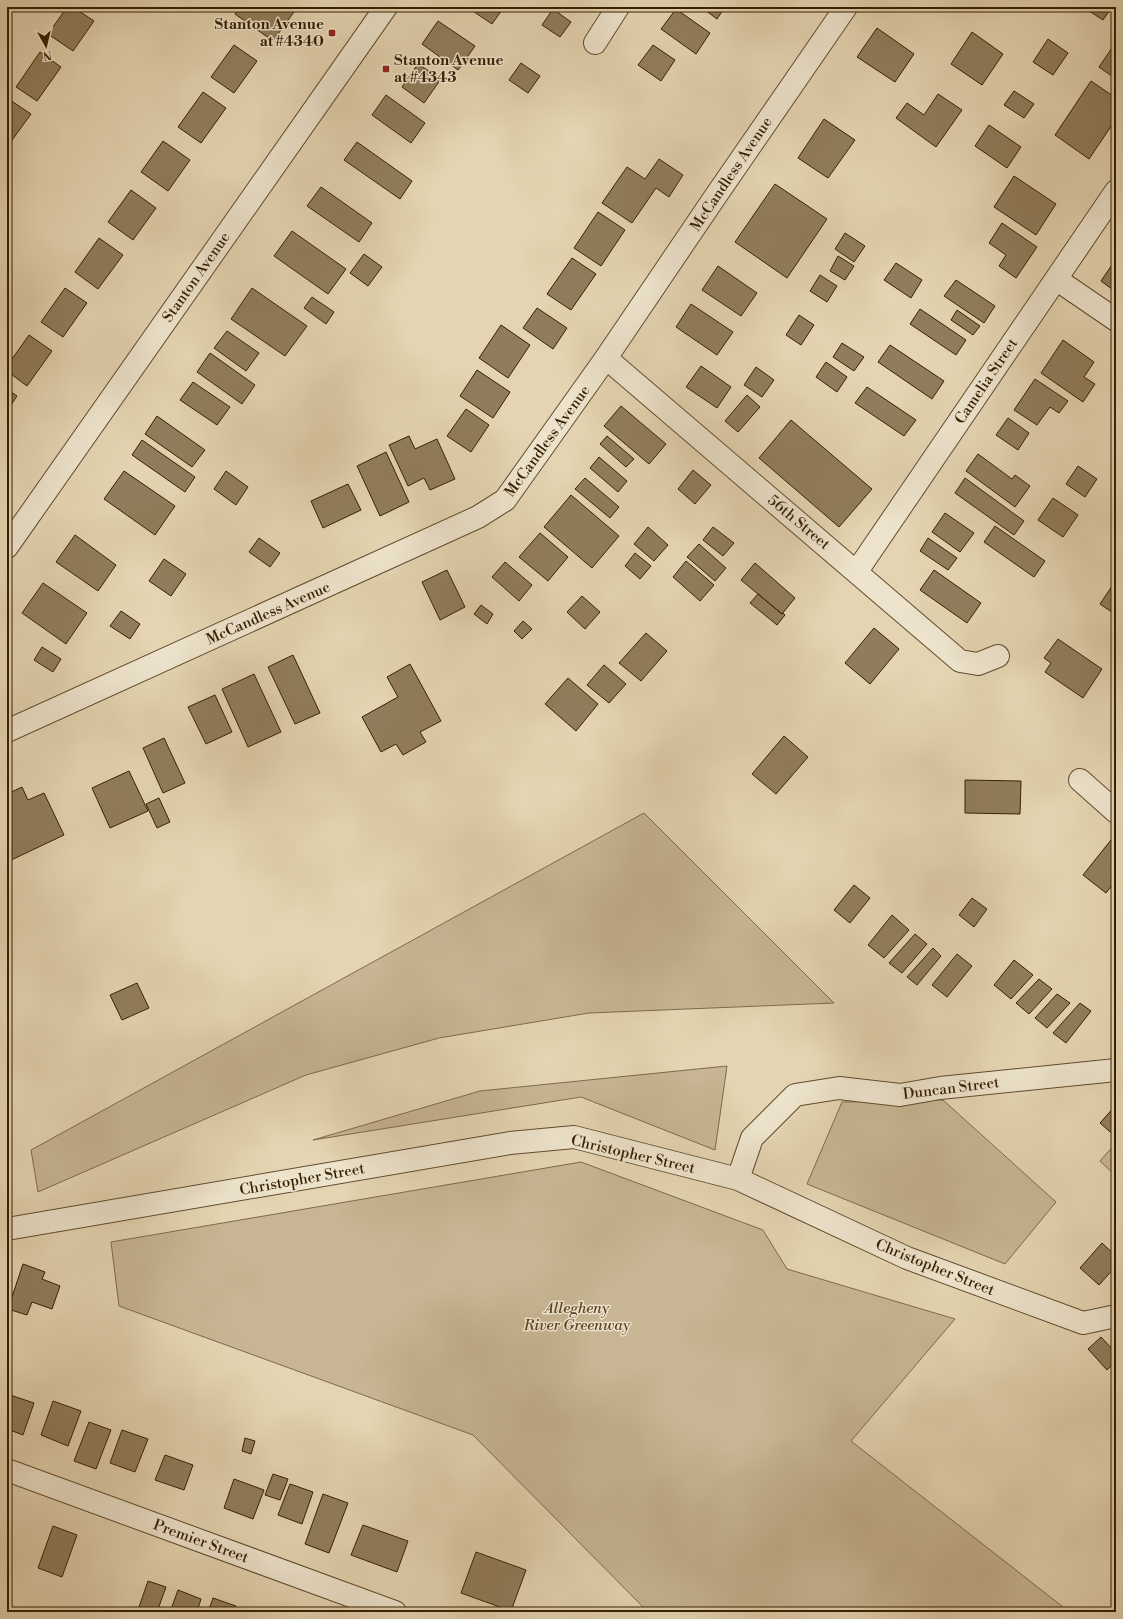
<svg xmlns="http://www.w3.org/2000/svg" width="1123" height="1619" font-family="'Libre Bodoni',serif">
<rect width="100%" height="100%" fill="#e4d4b1"/>
<filter id="stains"><feTurbulence type="fractalNoise" baseFrequency=".005" numOctaves="4"/><feColorMatrix values="0 0 0 0 .2 0 0 0 0 .09 0 0 0 0 .02 0 0 0 .5 -.17"/></filter>
<radialGradient id="worn" r=".72"><stop offset=".6" stop-color="#630" stop-opacity="0"/><stop offset="1" stop-color="#630" stop-opacity=".3"/></radialGradient>
<path fill="#c7b593" stroke="#7f6a4a" d="M 644,813 L 834,1003 L 589,1013 L 439,1038 L 306,1075 L 38,1192 L 31,1150 Z
M 727,1066 L 715,1150 L 581,1097 L 313,1140 L 480,1091 Z
M 943,1100 L 1056,1202 L 1005,1264 L 807,1184 L 842,1102 Z
M 1116,1143 L 1116,1176 L 1100,1161 Z
M 581,1162 L 763,1230 L 787,1269 L 955,1319 L 851,1441 L 1063,1607 L 1066,1612 L 648,1612 L 473,1435 L 119,1306 L 111,1242 Z"/>
<path fill="#917d5c" stroke="#371f00" d="M 67,7 L 73,7 L 94,21 L 73,51 L 48,34 Z
M 240,7 L 294,7 L 296,9 L 273,41 L 235,14 Z
M 467,7 L 504,7 L 492,24 Z
M 701,7 L 725,7 L 717,19 Z
M 1083,7 L 1107,7 L 1110,10 L 1103,20 Z
M 553,9 L 571,22 L 560,37 L 542,25 Z
M 676,9 L 710,33 L 696,54 L 661,29 Z
M 438,21 L 475,46 L 458,70 L 422,44 Z
M 877,28 L 914,54 L 895,82 L 857,57 Z
M 972,32 L 1003,54 L 982,85 L 951,64 Z
M 1048,39 L 1068,53 L 1053,75 L 1033,62 Z
M 234,45 L 257,61 L 234,93 L 211,77 Z
M 653,45 L 675,60 L 661,81 L 638,65 Z
M 1114,45 L 1116,46 L 1116,79 L 1099,67 Z
M 40,52 L 61,67 L 37,101 L 16,87 Z
M 521,63 L 540,76 L 528,93 L 509,80 Z
M 418,64 L 441,79 L 424,103 L 402,87 Z
M 1091,81 L 1116,98 L 1116,119 L 1089,159 L 1055,135 Z
M 1014,91 L 1034,104 L 1024,118 L 1004,105 Z
M 203,92 L 226,108 L 201,143 L 178,127 Z
M 938,94 L 962,110 L 936,147 L 896,118 L 907,103 L 924,115 Z
M 386,95 L 425,123 L 411,143 L 372,115 Z
M 7,98 L 31,114 L 7,147 Z
M 824,119 L 855,140 L 828,178 L 798,158 Z
M 989,125 L 1021,147 L 1007,168 L 975,146 Z
M 163,141 L 190,160 L 168,191 L 141,172 Z
M 357,142 L 412,181 L 400,199 L 344,160 Z
M 659,159 L 683,175 L 669,197 L 656,188 L 632,223 L 602,203 L 627,167 L 645,179 Z
M 1014,176 L 1056,204 L 1036,235 L 994,207 Z
M 775,184 L 827,219 L 787,278 L 735,242 Z
M 321,187 L 372,223 L 359,242 L 307,206 Z
M 131,190 L 156,208 L 133,240 L 108,222 Z
M 598,212 L 625,230 L 601,266 L 574,248 Z
M 1002,223 L 1037,247 L 1016,278 L 999,266 L 1006,255 L 989,243 Z
M 292,231 L 346,269 L 328,294 L 274,256 Z
M 845,233 L 865,246 L 854,262 L 835,249 Z
M 99,238 L 123,255 L 98,289 L 75,272 Z
M 364,254 L 382,267 L 368,286 L 350,273 Z
M 838,256 L 854,266 L 845,280 L 830,271 Z
M 572,258 L 596,274 L 571,310 L 547,294 Z
M 1116,259 L 1116,292 L 1101,281 Z
M 896,263 L 922,280 L 911,298 L 884,280 Z
M 718,266 L 757,293 L 741,316 L 702,290 Z
M 820,275 L 837,286 L 827,302 L 810,291 Z
M 956,280 L 995,306 L 984,323 L 944,296 Z
M 65,288 L 87,303 L 63,337 L 41,322 Z
M 252,288 L 307,326 L 285,356 L 231,319 Z
M 312,297 L 334,312 L 326,324 L 304,308 Z
M 691,304 L 733,332 L 717,355 L 676,327 Z
M 537,308 L 567,328 L 553,349 L 523,328 Z
M 920,309 L 966,340 L 956,355 L 910,324 Z
M 957,310 L 980,326 L 973,335 L 951,320 Z
M 799,315 L 814,325 L 801,345 L 786,335 Z
M 501,325 L 530,345 L 508,378 L 479,358 Z
M 227,331 L 259,353 L 246,371 L 214,348 Z
M 29,335 L 52,351 L 27,386 L 7,371 L 7,366 Z
M 1063,340 L 1094,362 L 1084,377 L 1095,384 L 1083,402 L 1041,373 Z
M 842,343 L 864,357 L 854,371 L 833,357 Z
M 890,345 L 944,381 L 932,399 L 878,362 Z
M 210,353 L 255,385 L 242,404 L 197,372 Z
M 826,362 L 847,377 L 837,392 L 816,377 Z
M 701,366 L 731,387 L 717,408 L 686,387 Z
M 756,367 L 774,380 L 762,397 L 744,385 Z
M 477,370 L 510,392 L 493,418 L 460,396 Z
M 1035,379 L 1068,401 L 1059,413 L 1050,407 L 1037,425 L 1014,410 Z
M 193,382 L 230,407 L 217,425 L 180,400 Z
M 867,387 L 916,420 L 904,436 L 855,403 Z
M 7,389 L 17,396 L 7,411 Z
M 747,395 L 760,407 L 738,432 L 725,421 Z
M 621,406 L 666,444 L 649,464 L 604,426 Z
M 466,409 L 489,425 L 471,452 L 447,436 Z
M 157,416 L 205,450 L 192,467 L 145,434 Z
M 1008,418 L 1029,433 L 1018,450 L 996,435 Z
M 791,420 L 872,489 L 839,527 L 759,458 Z
M 409,436 L 415,449 L 437,439 L 455,479 L 430,490 L 424,478 L 408,486 L 389,445 Z
M 607,436 L 634,459 L 626,467 L 600,444 Z
M 142,440 L 195,477 L 185,492 L 132,455 Z
M 386,452 L 409,502 L 380,516 L 357,466 Z
M 978,454 L 1012,479 L 1015,475 L 1030,486 L 1015,507 L 966,471 Z
M 599,457 L 627,481 L 618,492 L 590,468 Z
M 1078,466 L 1097,479 L 1085,497 L 1066,484 Z
M 693,470 L 711,485 L 695,504 L 678,489 Z
M 124,471 L 175,506 L 155,535 L 104,499 Z
M 226,471 L 248,487 L 236,505 L 214,489 Z
M 585,478 L 619,507 L 610,518 L 575,489 Z
M 965,478 L 1024,521 L 1014,535 L 955,493 Z
M 348,484 L 361,510 L 323,528 L 311,501 Z
M 571,495 L 619,536 L 592,568 L 544,527 Z
M 1053,498 L 1078,515 L 1063,537 L 1038,520 Z
M 945,513 L 974,533 L 960,552 L 932,532 Z
M 995,526 L 1045,561 L 1034,577 L 984,542 Z
M 648,527 L 668,545 L 654,561 L 634,544 Z
M 713,527 L 734,543 L 723,556 L 703,540 Z
M 540,533 L 568,557 L 548,581 L 519,557 Z
M 75,535 L 116,565 L 98,591 L 56,562 Z
M 259,538 L 280,553 L 270,567 L 249,552 Z
M 928,538 L 957,558 L 948,570 L 920,551 Z
M 699,544 L 726,568 L 715,581 L 687,557 Z
M 635,553 L 651,566 L 640,579 L 625,566 Z
M 164,559 L 186,574 L 171,596 L 149,581 Z
M 686,561 L 714,585 L 700,601 L 673,577 Z
M 505,562 L 532,585 L 519,601 L 492,577 Z
M 755,563 L 795,598 L 782,614 L 741,580 Z
M 447,570 L 465,607 L 440,620 L 422,582 Z
M 934,570 L 981,603 L 967,623 L 920,590 Z
M 1116,580 L 1116,615 L 1100,604 Z
M 43,583 L 87,613 L 66,644 L 22,613 Z
M 758,594 L 782,614 L 783,613 L 785,615 L 777,625 L 750,603 Z
M 582,596 L 600,612 L 585,629 L 567,612 Z
M 481,605 L 493,614 L 487,624 L 474,614 Z
M 121,611 L 140,624 L 130,639 L 110,626 Z
M 523,621 L 532,629 L 522,639 L 514,631 Z
M 874,628 L 899,649 L 870,684 L 845,663 Z
M 646,633 L 667,651 L 641,681 L 619,663 Z
M 1058,639 L 1102,669 L 1083,698 L 1045,672 L 1051,663 L 1044,658 Z
M 42,647 L 61,659 L 53,672 L 34,660 Z
M 293,655 L 320,713 L 295,724 L 268,667 Z
M 410,664 L 441,721 L 420,732 L 426,742 L 403,755 L 396,744 L 381,752 L 362,717 L 398,697 L 387,677 Z
M 604,665 L 626,684 L 609,703 L 587,685 Z
M 254,674 L 281,732 L 248,747 L 222,689 Z
M 568,678 L 598,704 L 576,731 L 545,704 Z
M 215,695 L 232,732 L 206,744 L 188,707 Z
M 784,736 L 808,757 L 776,794 L 752,774 Z
M 164,738 L 185,783 L 163,793 L 143,748 Z
M 129,771 L 148,811 L 110,828 L 92,788 Z
M 965,780 L 1021,781 L 1020,814 L 965,813 Z
M 22,787 L 28,800 L 44,793 L 64,835 L 7,862 L 7,794 Z
M 159,798 L 170,822 L 157,828 L 146,804 Z
M 1111,840 L 1116,845 L 1116,880 L 1106,893 L 1083,875 Z
M 854,885 L 870,898 L 850,923 L 834,910 Z
M 972,898 L 987,909 L 974,927 L 959,915 Z
M 892,915 L 909,930 L 884,958 L 868,945 Z
M 915,934 L 927,944 L 902,973 L 889,963 Z
M 933,948 L 941,956 L 917,985 L 907,977 Z
M 957,954 L 972,966 L 947,997 L 932,985 Z
M 1014,960 L 1033,975 L 1011,999 L 994,985 Z
M 1039,979 L 1052,989 L 1029,1014 L 1016,1003 Z
M 137,983 L 149,1008 L 122,1020 L 110,995 Z
M 1057,994 L 1070,1003 L 1047,1028 L 1035,1018 Z
M 1080,1003 L 1091,1011 L 1066,1043 L 1053,1033 Z
M 1116,1105 L 1116,1137 L 1100,1123 Z
M 1102,1243 L 1116,1256 L 1116,1266 L 1099,1285 L 1080,1268 Z
M 23,1264 L 45,1272 L 42,1279 L 60,1286 L 52,1309 L 32,1302 L 27,1315 L 8,1309 Z
M 1101,1337 L 1116,1353 L 1116,1361 L 1107,1370 L 1088,1349 Z
M 7,1394 L 34,1403 L 23,1435 L 7,1429 Z
M 53,1401 L 81,1411 L 68,1446 L 41,1435 Z
M 89,1422 L 111,1430 L 96,1469 L 74,1461 Z
M 122,1430 L 148,1439 L 135,1472 L 110,1463 Z
M 245,1438 L 255,1441 L 251,1454 L 242,1451 Z
M 165,1455 L 193,1465 L 184,1490 L 155,1480 Z
M 273,1474 L 288,1479 L 280,1500 L 265,1495 Z
M 234,1479 L 264,1490 L 253,1519 L 224,1508 Z
M 290,1484 L 313,1492 L 302,1524 L 278,1515 Z
M 323,1494 L 348,1503 L 329,1553 L 305,1544 Z
M 363,1525 L 408,1541 L 397,1572 L 351,1555 Z
M 53,1526 L 77,1535 L 62,1577 L 38,1568 Z
M 476,1552 L 526,1570 L 511,1611 L 461,1593 Z
M 148,1581 L 166,1587 L 157,1612 L 143,1612 L 138,1610 Z
M 178,1590 L 201,1599 L 197,1612 L 170,1612 Z
M 213,1598 L 236,1606 L 234,1612 L 208,1612 Z"/>
<g fill="none" stroke-linecap="round" stroke-linejoin="round">
<g stroke="#624c2c" stroke-width="24">
<path id="minor" d="M 595,43 L 618,7
M 1056,279 L 1116,320
M 606,358 L 960,661 L 978,664 L 998,656
M 7,547 L 386,7
M 857,571 L 1116,191
M 7,731 L 478,517 L 505,500 L 606,358 L 715,197 L 846,7
M 1080,780 L 1116,812
M 738,1179 L 752,1138 L 795,1095 L 839,1088 L 900,1095 L 940,1088 L 1116,1070
M 7,1229 L 510,1143 L 574,1137 L 738,1179 L 907,1258 L 1083,1323 L 1116,1316
M 7,1470 L 395,1612"/>
</g>
<use href="#minor" stroke="#ede3cc" stroke-width="22"/>
</g>
<g fill="#8f2418" stroke="#ede3cc" stroke-width="1.5">
<rect x="328" y="29" width="8" height="8" rx="2"/>
<rect x="382" y="65" width="8" height="8" rx="2"/>
</g>
<g text-anchor="middle" stroke-width="3" stroke-linejoin="round" paint-order="stroke">
<g font-size="15" font-weight="bold" fill="#371f00" stroke="#ede3cc" text-anchor="end">
<text x="324" y="29">Stanton Avenue<tspan x="324" dy="17">at #4340</tspan></text>
<text x="394" y="65" text-anchor="start">Stanton Avenue<tspan x="394" dy="17">at #4343</tspan></text>
</g>
<g font-size="15" fill="#371f00" stroke="#ede3cc">
<text transform="translate(731 174) rotate(-56)" y="5">McCandless Avenue</text>
<text transform="translate(196 277) rotate(-55)" y="5">Stanton Avenue</text>
<text transform="translate(986 381) rotate(-56)" y="5">Camelia Street</text>
<text transform="translate(547 441) rotate(-54)" y="5">McCandless Avenue</text>
<text transform="translate(799 522) rotate(40)" y="5">56th Street</text>
<text transform="translate(268 613) rotate(-24)" y="5">McCandless Avenue</text>
<text transform="translate(951 1088) rotate(-7)" y="5">Duncan Street</text>
<text transform="translate(633 1154) rotate(13)" y="5">Christopher Street</text>
<text transform="translate(302 1179) rotate(-10)" y="5">Christopher Street</text>
<text transform="translate(935 1267) rotate(22)" y="5">Christopher Street</text>
<text transform="translate(201 1541) rotate(20)" y="5">Premier Street</text>
</g>
<g font-size="15" font-style="italic" fill="#5b4425" stroke="#ede3cc">
<text x="577" y="1313">Allegheny<tspan x="577" dy="17">River Greenway</tspan></text>
</g>
</g>
<rect width="1123" height="1619" fill="none" stroke="#e4d4b1" stroke-width="24"/>
<rect x="8" y="8" width="1107" height="1603" fill="none" stroke="#371f00" stroke-width="2"/>
<rect x="12" y="12" width="1099" height="1595" fill="none" stroke="#371f00"/>
<g transform="translate(46 46) rotate(172)" stroke="#ede3cc" stroke-width="3" paint-order="stroke">
<path d="M0-3L7 15L0 10L-7 15Z" fill="#371f00"/>
<text y="-6" font-size="11" font-weight="bold" text-anchor="middle" fill="#371f00">N</text>
</g>
<rect width="100%" height="100%" filter="url(#stains)"/>
<rect width="100%" height="100%" fill="url(#worn)"/>
</svg>
